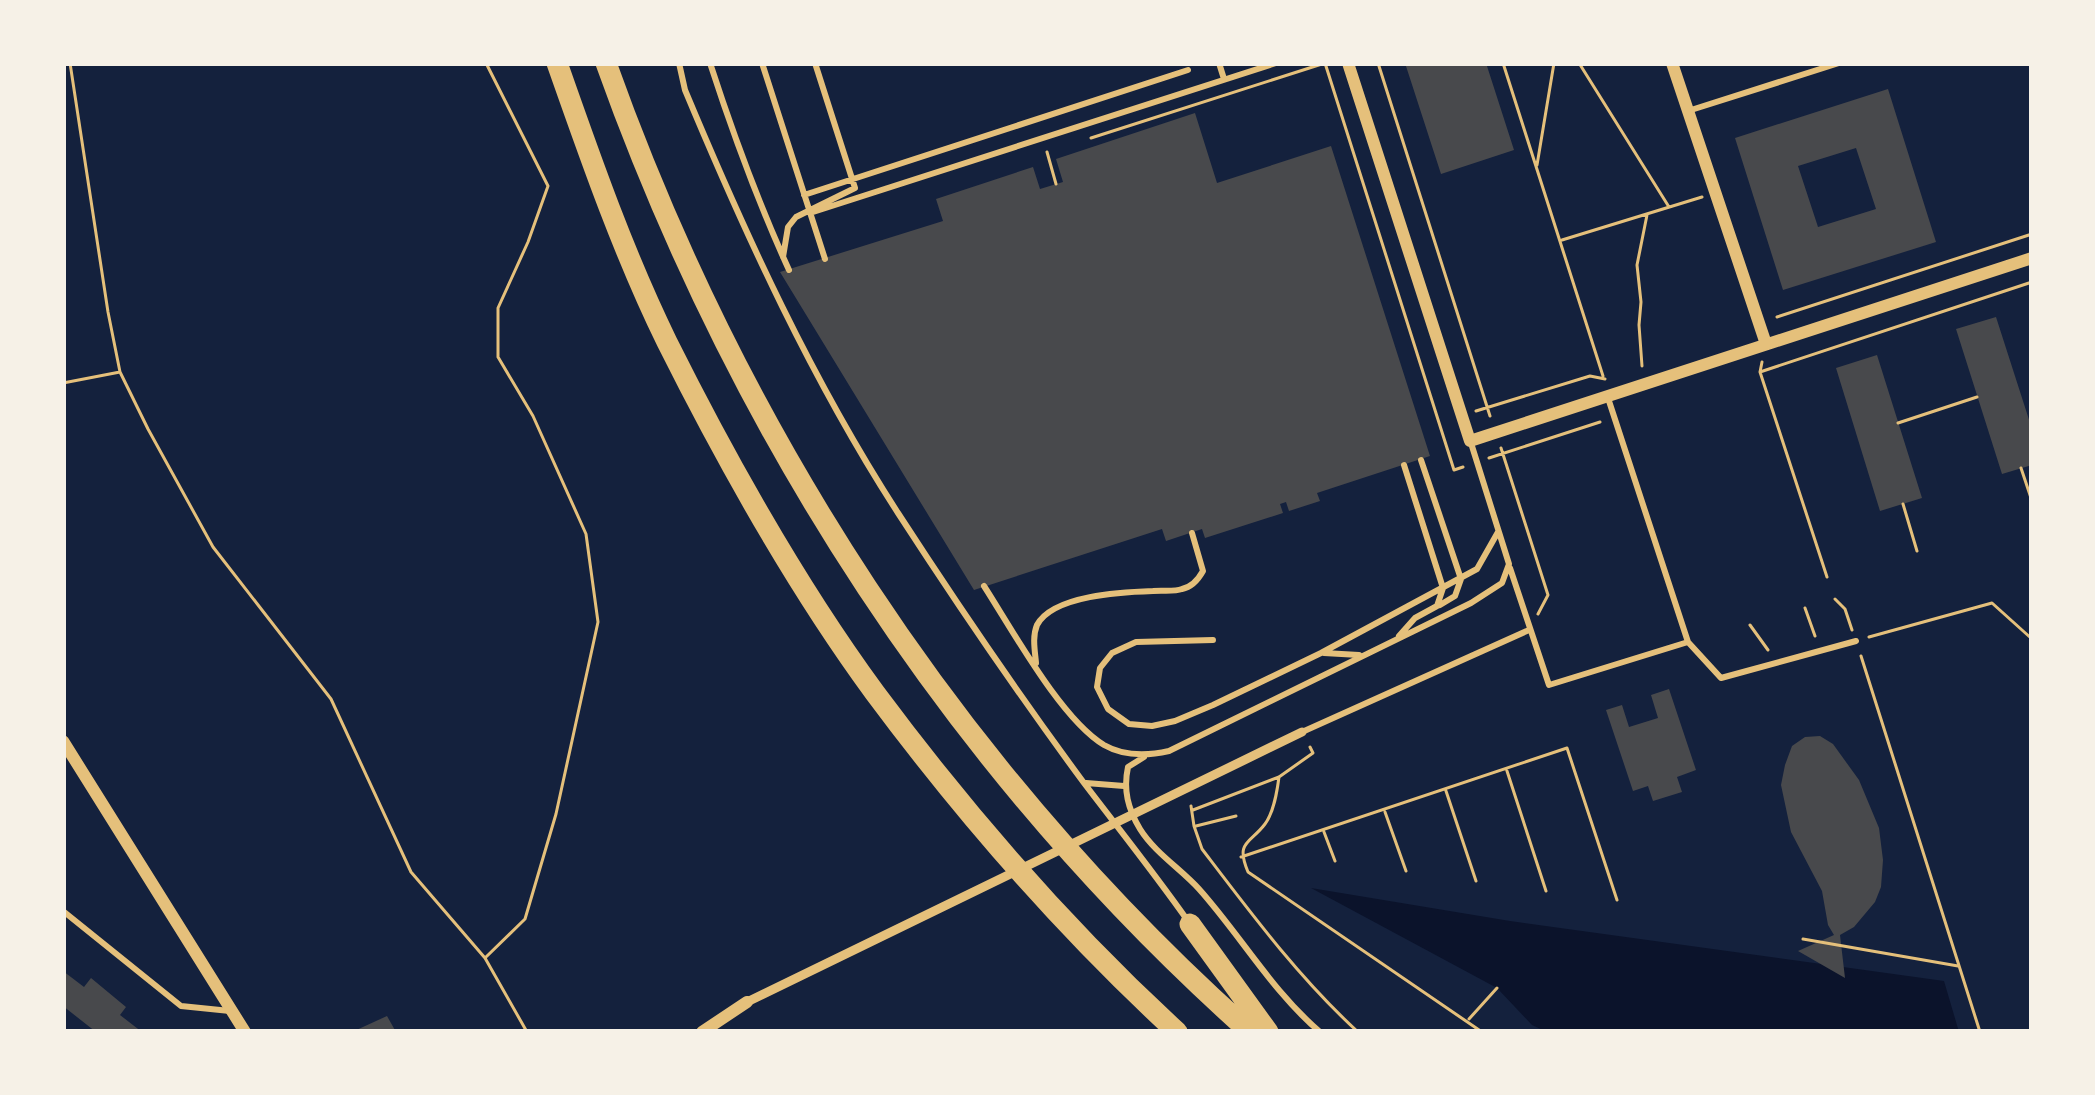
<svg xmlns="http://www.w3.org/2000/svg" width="2095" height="1095" font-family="Merriweather,serif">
<rect width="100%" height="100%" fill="#14213d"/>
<path fill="#0b132b" d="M 1311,888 L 1510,921 L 1944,981 L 1959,1032 L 1547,1032 L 1532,1025 L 1497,988 Z"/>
<path fill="#48494c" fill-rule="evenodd" d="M 1405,63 L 1486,63 L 1514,150 L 1441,174 Z
M 1888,89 L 1936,242 L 1783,290 L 1735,138 ZM 1856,148 L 1876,209 L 1818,227 L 1798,166 Z
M 1195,113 L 1217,183 L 1331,146 L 1430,456 L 1317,493 L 1320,501 L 1289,511 L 1286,502 L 1280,504 L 1283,513 L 1205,538 L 1202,529 L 1166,541 L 1162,529 L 974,590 L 780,272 L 943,221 L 936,199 L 1033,167 L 1040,189 L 1063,182 L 1056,159 Z
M 1996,317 L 2032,429 L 2032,465 L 2002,474 L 1956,329 Z
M 1877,355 L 1922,498 L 1880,511 L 1836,368 Z
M 1669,689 L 1696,770 L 1677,777 L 1682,792 L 1653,801 L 1648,786 L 1633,791 L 1606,710 L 1622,705 L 1629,727 L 1658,718 L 1651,695 Z
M 1820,736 L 1833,744 L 1859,780 L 1879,828 L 1883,860 L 1881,887 L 1875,902 L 1854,927 L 1840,935 L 1845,978 L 1798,951 L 1834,935 L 1828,925 L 1822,891 L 1791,832 L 1781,785 L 1785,765 L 1792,746 L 1805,737 Z
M 63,971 L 84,987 L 91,978 L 126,1007 L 120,1015 L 142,1032 L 96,1032 L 63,1006 Z
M 387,1016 L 396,1032 L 352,1032 Z"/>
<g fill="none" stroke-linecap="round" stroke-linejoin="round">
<path stroke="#e5c07b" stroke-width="3" d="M 70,63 L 108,312 L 120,372 L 148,429 L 213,547 L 331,699 L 411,872 L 485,958 L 527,1032
M 1325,63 L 1454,470 L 1463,467
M 1378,63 L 1490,416
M 1503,63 L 1603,376
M 1579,63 L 1669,207
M 1091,138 L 1325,63
M 1047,152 L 1056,184
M 1537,165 L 1554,63
M 1562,240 L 1702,197
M 1777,317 L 2032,234
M 1762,362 L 1760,372 L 1827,577
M 1642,366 L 1639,325 L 1641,302 L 1637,265 L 1647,215
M 1760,372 L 2032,282
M 63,383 L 120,372
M 1476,411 L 1590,376 L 1605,379
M 1898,423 L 1977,397
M 1501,448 L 1548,595 L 1538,614
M 1489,458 L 1600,422
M 2021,468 L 2032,501
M 1903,504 L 1917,551
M 1835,599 L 1845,609 L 1852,630
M 1805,608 L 1815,636
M 1750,625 L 1768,650
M 1869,637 L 1992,603 L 2032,639
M 1861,656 L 1980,1032
M 1507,771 L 1546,891
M 1279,777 C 1277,792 1274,812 1265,824 C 1250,844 1235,841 1248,872 L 1482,1032
M 1446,791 L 1476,881
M 1191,806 L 1194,826 L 1202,849 C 1250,912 1299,978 1358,1032
M 1193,810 L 1279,777 L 1313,753 L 1310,747
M 1385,812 L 1406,871
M 1196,826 L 1236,816
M 1324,832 L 1335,861
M 1241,857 L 1567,748 L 1617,900
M 1803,939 L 1958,966
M 486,957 L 525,919 L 556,814 L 598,622 L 586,534 L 533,416 L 498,357 L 498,308 L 528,242 L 548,186 L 486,63
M 1469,1019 L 1497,988"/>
<path stroke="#e5c07b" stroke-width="6" d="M 679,63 L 685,90 C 746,236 812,380 898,513 C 957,604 1019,695 1084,783 C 1119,829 1155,874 1188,921
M 710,63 C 733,134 758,202 789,270
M 762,63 L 825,259
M 1219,63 L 1224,79
M 1691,110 L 1839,63
M 804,195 L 1188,70
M 810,213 L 1276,63
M 783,257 L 788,227 L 796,217 L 855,188 L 815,63
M 1608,398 L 1688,642 L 1721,678 L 1856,641
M 1421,460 L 1461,579 L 1455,596 L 1440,605
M 1510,568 L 1549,685 L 1688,642
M 984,586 C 1013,631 1061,719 1104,745 C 1125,757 1147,756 1169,751 L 1471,603 L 1502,583 L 1509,564 L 1471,443
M 1399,636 L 1415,618 L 1437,606 L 1443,588 L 1404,465
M 1213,640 L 1136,642 L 1112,653 L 1100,668 L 1097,687 L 1108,709 L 1129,724 L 1152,726 L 1175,721 L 1213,705 L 1321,653 L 1477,569 L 1498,532
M 1324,653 L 1359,655
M 1036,663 C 1035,651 1032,637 1037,625 C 1053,595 1123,592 1153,591 C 1162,590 1174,592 1182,589 C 1192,587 1198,580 1203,571 L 1192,533
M 1302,732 L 1529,630
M 1144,757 L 1128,767 C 1123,790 1128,809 1140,829 C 1155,853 1181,869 1199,889 C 1241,936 1272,991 1320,1032
M 1086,783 L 1124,786
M 63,911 L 181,1006 L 230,1011"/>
<path stroke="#e5c07b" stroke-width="9" d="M 747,1002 L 1302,732"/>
<path stroke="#e5c07b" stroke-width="12" d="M 1348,63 L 1470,441 L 2032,258
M 1672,63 L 1766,344
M 63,741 L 245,1032
M 702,1032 L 747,1002"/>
<path stroke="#e5c07b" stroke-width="21" d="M 557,63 C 590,157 623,252 667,342 C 727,462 795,584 875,693 C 965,814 1066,930 1177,1032
M 606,63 C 738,433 956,770 1250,1032
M 1190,924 L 1268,1032"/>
</g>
<rect width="2095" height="1095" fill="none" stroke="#f6f1e7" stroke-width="132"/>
</svg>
